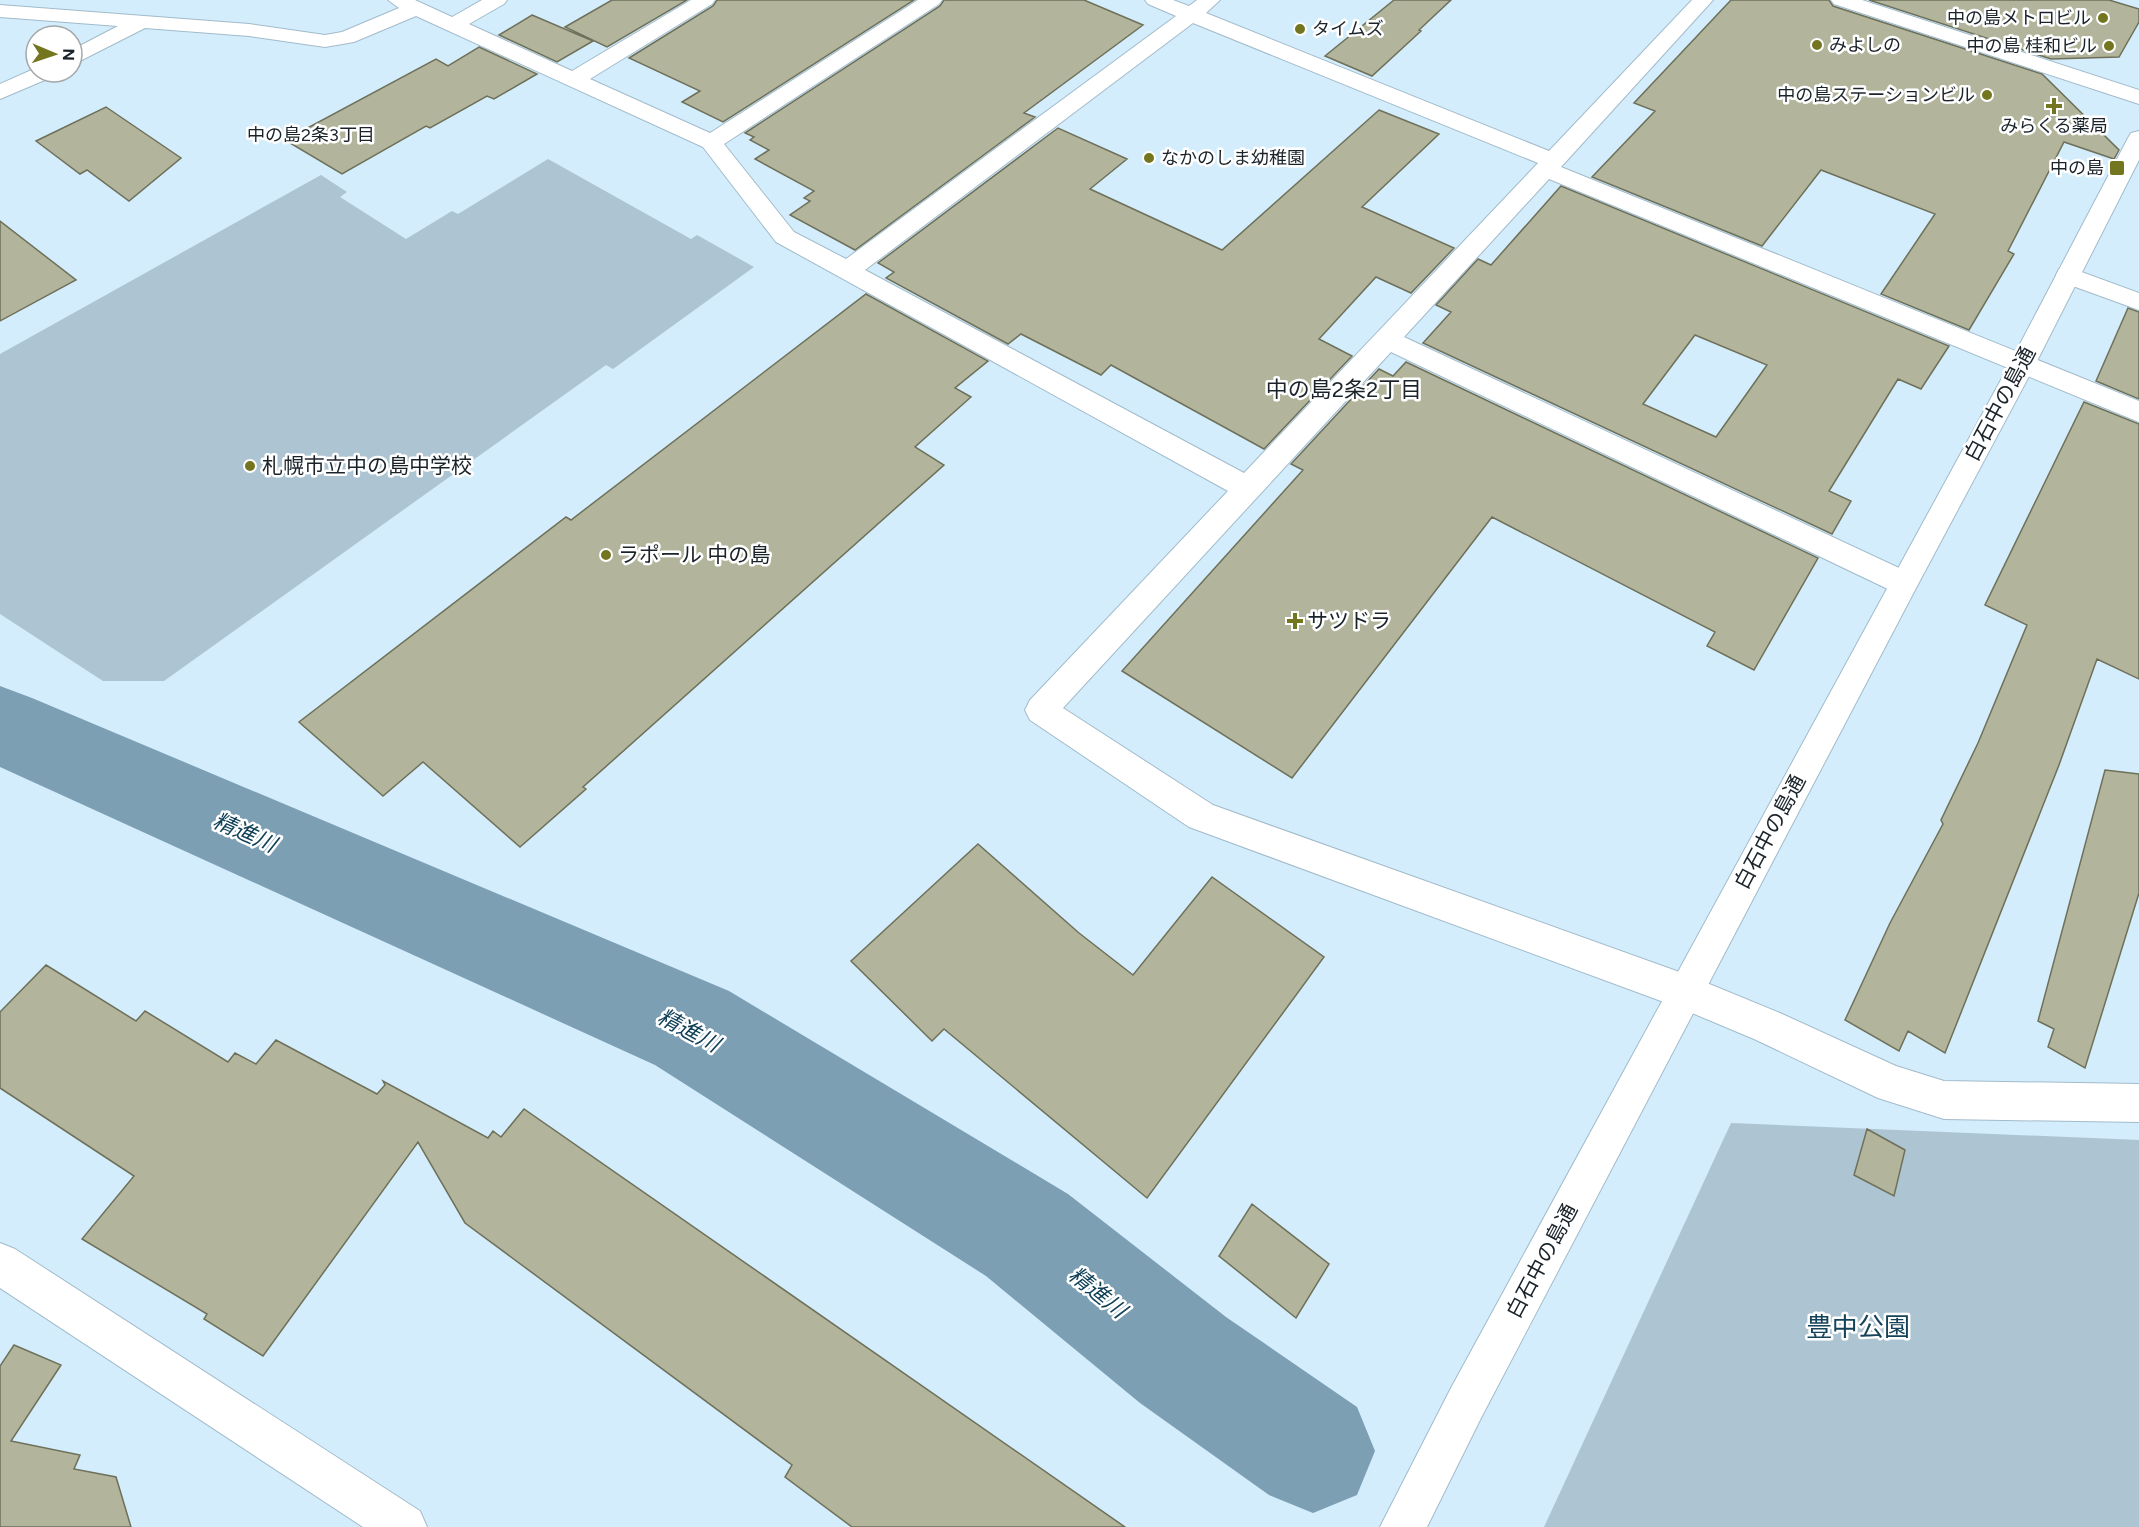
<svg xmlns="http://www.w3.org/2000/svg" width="2139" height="1527" font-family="Figtree,'Noto Sans JP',sans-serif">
<rect width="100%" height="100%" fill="#d3edfd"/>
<path fill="#adc4d2" d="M 548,159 L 691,239 L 697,235 L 754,267 L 613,369 L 606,365 L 164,681 L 103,681 L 0,614 L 0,354 L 321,175 L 347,192 L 340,197 L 406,239 L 452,211 L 458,214 Z
M 1731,1123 L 2139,1140 L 2139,1527 L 1544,1527 Z"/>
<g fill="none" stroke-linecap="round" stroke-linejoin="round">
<path fill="#7c9fb4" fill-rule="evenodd" d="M 0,686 L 32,698 L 729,991 L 1068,1194 L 1226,1317 L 1357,1407 L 1375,1451 L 1357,1495 L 1313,1513 L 1269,1495 L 1140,1403 L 986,1276 L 655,1065 L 0,767 Z"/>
</g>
<path fill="#b2b59b" stroke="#6e7059" stroke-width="1.5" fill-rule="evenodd" d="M 612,0 L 687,0 L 607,47 L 565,27 Z
M 717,0 L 914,0 L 723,122 L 682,102 L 700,91 L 629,58 L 713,6 Z
M 944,0 L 1084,0 L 1143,25 L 1024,113 L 1035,117 L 855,250 L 790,215 L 810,201 L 804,198 L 814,191 L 755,159 L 769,150 L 750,140 L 754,137 L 745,133 L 940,6 Z
M 1394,0 L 1451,0 L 1419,30 L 1421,31 L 1372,76 L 1325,56 Z
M 1731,0 L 1829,0 L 1833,6 L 2042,74 L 2119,150 L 2114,159 L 2064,142 L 2008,251 L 2014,254 L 1969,330 L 1881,294 L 1935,214 L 1821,170 L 1762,246 L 1592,177 L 1655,111 L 1634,103 Z
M 1869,0 L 2109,0 L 2139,9 L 2139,22 L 2119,57 L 2051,59 Z
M 532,15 L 593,41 L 557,62 L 499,35 Z
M 479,47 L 537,74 L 494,99 L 487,96 L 430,128 L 426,126 L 342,174 L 285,140 L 436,59 L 448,66 Z
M 106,107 L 181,158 L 129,201 L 87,170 L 80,174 L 36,141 Z
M 1379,110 L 1439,134 L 1362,207 L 1454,248 L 1411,293 L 1376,277 L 1319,339 L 1352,356 L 1264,449 L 1111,365 L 1101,375 L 1021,334 L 1008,344 L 886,278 L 894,272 L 878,263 L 1058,128 L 1127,159 L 1090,189 L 1222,250 Z
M 1561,186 L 1949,346 L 1921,389 L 1898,379 L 1829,491 L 1851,501 L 1832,534 L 1423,343 L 1451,312 L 1436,305 L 1478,259 L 1491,265 ZM 1695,335 L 1767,365 L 1716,437 L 1643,404 Z
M 0,221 L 76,280 L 0,321 Z
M 866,294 L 988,361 L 955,388 L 971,397 L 915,447 L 944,465 L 583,787 L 586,789 L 520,847 L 423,762 L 383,796 L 299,722 L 566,517 L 571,520 Z
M 2128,308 L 2139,312 L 2139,399 L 2096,381 Z
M 1406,362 L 1818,558 L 1754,670 L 1707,646 L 1715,632 L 1492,517 L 1292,778 L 1122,671 L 1303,470 L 1291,464 L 1379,369 L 1393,376 Z
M 2084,402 L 2139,424 L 2139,679 L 2097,659 L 2059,765 L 1945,1053 L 1908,1031 L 1899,1051 L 1845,1020 L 1890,923 L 1943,824 L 1941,820 L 1978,743 L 2027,625 L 1985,605 Z
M 2105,770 L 2139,774 L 2139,893 L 2085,1068 L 2048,1047 L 2054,1029 L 2038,1021 Z
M 978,844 L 1079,933 L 1133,975 L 1212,877 L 1324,957 L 1147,1198 L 944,1029 L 932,1041 L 851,961 Z
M 46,965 L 136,1021 L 145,1011 L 228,1062 L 235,1053 L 256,1064 L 276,1040 L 377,1094 L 385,1085 L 383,1081 L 488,1138 L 493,1131 L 501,1137 L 524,1109 L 1125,1527 L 852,1527 L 785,1477 L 792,1465 L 465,1223 L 418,1142 L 263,1356 L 204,1319 L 207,1314 L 82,1239 L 134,1176 L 0,1088 L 0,1012 Z
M 1867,1129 L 1905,1150 L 1894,1196 L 1854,1175 Z
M 1252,1204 L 1329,1264 L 1296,1318 L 1219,1256 Z
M 14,1345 L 61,1365 L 11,1441 L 80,1455 L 74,1469 L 116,1477 L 131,1527 L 0,1527 L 0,1366 Z"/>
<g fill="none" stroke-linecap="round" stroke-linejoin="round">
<g stroke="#a2bbca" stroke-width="2">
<path id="minor" d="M 388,0 L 415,0 L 452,17 L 482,0 L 507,0 L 504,4 L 469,24 L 572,71 L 691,0 L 715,0 L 712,4 L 590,79 L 710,133 L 918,0 L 942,0 L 939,4 L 724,144 L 794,232 L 846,259 L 1176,16 L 1148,4 L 1145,0 L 1173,0 L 1189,6 L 1197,0 L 1220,0 L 1206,13 L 1549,151 L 1692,0 L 1713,0 L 1561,167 L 2139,401 L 2139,422 L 1549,179 L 1404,337 L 1914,575 L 1918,583 L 1914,591 L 1903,595 L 1892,591 L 1391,352 L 1063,708 L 1213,805 L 1685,974 L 1780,1013 L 1896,1066 L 1944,1081 L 2139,1084 L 2139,1122 L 1944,1119 L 1878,1098 L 1754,1039 L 1680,1008 L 1189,827 L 1030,720 L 1025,710 L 1030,700 L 1228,491 L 776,242 L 703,147 L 416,16 L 354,42 L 325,47 L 249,36 L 145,28 L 72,65 L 72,50 L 118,26 L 0,17 L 0,5 L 249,24 L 325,35 L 342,32 L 399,8 ZM 1193,23 L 1538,163 L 1244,473 L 865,270 Z
M 36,68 L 36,72 L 55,72 L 52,77 L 0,99 L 0,84 Z
M 2068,267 L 2139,293 L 2139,310 L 2059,281 L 2056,275 L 2059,269 Z
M 0,1243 L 15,1249 L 420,1511 L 427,1527 L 363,1527 L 0,1288 Z"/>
</g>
<g stroke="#a2bbca" stroke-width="2">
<path id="tertiary" d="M 1831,0 L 1862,0 L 2139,90 L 2139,104 L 1834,4 Z
M 2139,131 L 2139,160 L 2035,365 L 1915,590 L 1481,1418 L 1427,1527 L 1380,1527 L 1451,1388 L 2009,365 L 2128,138 L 2131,133 Z"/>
</g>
<use href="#minor" fill="#fff" fill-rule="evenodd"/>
<use href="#tertiary" fill="#fff" fill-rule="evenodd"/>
</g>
<g fill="#73761e" stroke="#fff" stroke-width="2">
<circle cx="2103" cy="18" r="6"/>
<circle cx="1300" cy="29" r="6"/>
<circle cx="1817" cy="45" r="6"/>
<circle cx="2109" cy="46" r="6"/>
<circle cx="1987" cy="95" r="6"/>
<path d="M2051 97h6v6h6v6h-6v6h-6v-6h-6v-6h6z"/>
<circle cx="1149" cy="158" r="6"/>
<rect x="2109" y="160" width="16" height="16" rx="3"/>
<circle cx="250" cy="466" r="6"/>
<circle cx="606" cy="555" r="6"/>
<path d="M1292 612h6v6h6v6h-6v6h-6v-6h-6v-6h6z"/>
</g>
<g text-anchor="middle" stroke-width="5" stroke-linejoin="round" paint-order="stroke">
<g font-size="18" fill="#1a2329" stroke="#fff" text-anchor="end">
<text x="2091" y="24">中の島メトロビル</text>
<text x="1312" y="35" text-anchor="start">タイムズ</text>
<text x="1829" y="51" text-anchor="start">みよしの</text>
<text x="2097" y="52">中の島 桂和ビル</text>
<text x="1975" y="101">中の島ステーションビル</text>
<text x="2054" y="132" text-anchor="middle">みらくる薬局</text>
<text x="1161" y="164" text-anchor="start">なかのしま幼稚園</text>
<text x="2104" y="174">中の島</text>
</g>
<g font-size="18" fill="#1a2329" stroke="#fff">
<text x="311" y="141">中の島2条3丁目</text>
</g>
<g font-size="21" fill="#1a2329" stroke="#fff">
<text transform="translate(2000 404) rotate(-62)" y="7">白石中の島通</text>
<text transform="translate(1770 832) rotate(-62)" y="7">白石中の島通</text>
<text transform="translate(1542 1261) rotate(-62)" y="7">白石中の島通</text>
</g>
<g font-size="21" fill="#1a2329" stroke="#fff" text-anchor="start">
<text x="262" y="473">札幌市立中の島中学校</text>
<text x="618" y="562">ラポール 中の島</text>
<text x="1307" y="628">サツドラ</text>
</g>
<g font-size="22" fill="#1a2329" stroke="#fff">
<text x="1344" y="397">中の島2条2丁目</text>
</g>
<g font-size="22" font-style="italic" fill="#114158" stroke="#fff">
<text transform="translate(245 832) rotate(24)" y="8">精進川</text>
<text transform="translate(689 1030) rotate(28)" y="8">精進川</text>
<text transform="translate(1098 1292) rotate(39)" y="8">精進川</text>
</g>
<g font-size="26" fill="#14435a" stroke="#fff">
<text x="1858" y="1336">豊中公園</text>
</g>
</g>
<g transform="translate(54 54) rotate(92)"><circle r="28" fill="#ffffff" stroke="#a3a7a9" stroke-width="1.5"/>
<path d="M0-4.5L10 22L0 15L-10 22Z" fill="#73761e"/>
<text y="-9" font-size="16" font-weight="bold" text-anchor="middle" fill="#1a2329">N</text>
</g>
</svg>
